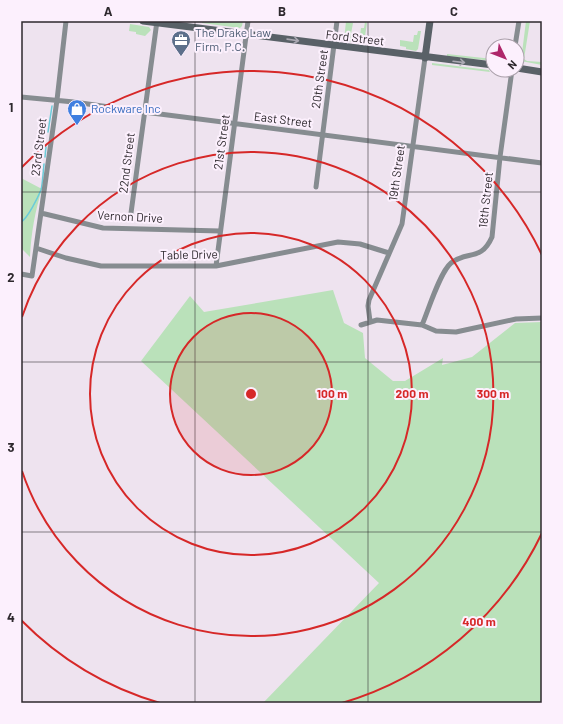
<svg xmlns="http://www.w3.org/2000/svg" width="563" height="724" font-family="Barlow,sans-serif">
<rect width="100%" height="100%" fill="#eee3ef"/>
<path fill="#bae1ba" d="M 202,21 L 243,21 L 242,26 L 240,28 L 202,23 Z
M 346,21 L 353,23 L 351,34 L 353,34 L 352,42 L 344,41 Z
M 526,21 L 530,21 L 524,59 L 527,61 L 542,62 L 542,65 L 521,61 Z
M 365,22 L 367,23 L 364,43 L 354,42 L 355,37 L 360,36 L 361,28 L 364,28 Z
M 130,24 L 149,27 L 151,30 L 145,36 L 136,34 L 136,32 L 129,31 Z
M 418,31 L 421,31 L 418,49 L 416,51 L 406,49 L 406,47 L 400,46 L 400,40 L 413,42 L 414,35 L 417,35 Z
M 447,54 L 493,59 L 493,61 L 447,56 Z
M 432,63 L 489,70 L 490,72 L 432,65 Z
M 21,178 L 42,189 C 35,211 31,234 30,257 L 21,248 Z
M 333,290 L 344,323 L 363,333 L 365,358 L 393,381 L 405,381 L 443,358 L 442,365 L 472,357 L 515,323 L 542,322 L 542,703 L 263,703 L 379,583 L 141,361 L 190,296 L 204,312 Z"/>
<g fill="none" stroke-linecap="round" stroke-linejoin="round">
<path stroke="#6accd9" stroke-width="1.5" d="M 48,132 L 52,106
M 45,157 L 46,147
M 21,222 C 28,218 38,197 41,190 C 43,182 43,172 44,164"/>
<path stroke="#868c90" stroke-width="5" d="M 515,46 L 519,21
M 21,97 L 74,102 L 144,112 L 542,163
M 316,187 L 337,21
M 41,213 L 103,228 L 220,231
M 131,213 L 157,21
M 36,248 L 66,258 L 101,266 L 216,266 L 338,242 L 360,244 L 389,253
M 216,266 L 248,21
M 21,274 L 32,276 L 57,100 L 66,21
M 370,321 L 368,306 L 369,300 L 402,224 L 425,58
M 361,325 L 377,320 L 422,325 L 436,331 L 456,332 L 516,319 L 542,318
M 422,325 C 428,311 440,272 451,263 C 467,250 481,262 492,237 L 500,157 L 512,70"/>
<path stroke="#596167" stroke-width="7" d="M 143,21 L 493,65
M 425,58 L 430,21
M 517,68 L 542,72"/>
</g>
<defs><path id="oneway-shaft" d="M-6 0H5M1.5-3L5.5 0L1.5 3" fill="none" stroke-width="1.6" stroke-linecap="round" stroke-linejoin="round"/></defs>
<g stroke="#aaa8b2">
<use href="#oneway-shaft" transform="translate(293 40) rotate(8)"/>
<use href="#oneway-shaft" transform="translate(459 62) rotate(7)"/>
</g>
<path fill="none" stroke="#2e292e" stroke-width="1" stroke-opacity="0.55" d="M 195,21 L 195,703M 368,21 L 368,703M 21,192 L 542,192M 21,362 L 542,362M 21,532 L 542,532"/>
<circle cx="251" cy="394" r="81" fill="#d62828" fill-opacity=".12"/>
<g fill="none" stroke="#d62828" stroke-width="2">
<circle cx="251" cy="394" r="81"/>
<circle cx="251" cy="394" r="161"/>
<path d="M22 317A242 242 0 1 1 22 471"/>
<path d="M542 533A322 322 0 0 1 342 703M160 703A322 322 0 0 1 21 620M21 168A322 322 0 0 1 542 255"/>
</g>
<defs>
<g id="office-pin" transform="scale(1)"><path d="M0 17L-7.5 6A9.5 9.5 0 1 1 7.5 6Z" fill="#5c6f8a" stroke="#fcf0fd"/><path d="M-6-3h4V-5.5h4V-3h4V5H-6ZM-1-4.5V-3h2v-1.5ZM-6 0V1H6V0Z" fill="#fff"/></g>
<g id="shop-pin" transform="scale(1)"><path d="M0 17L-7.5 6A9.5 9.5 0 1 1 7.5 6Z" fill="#3f7fe0" stroke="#fcf0fd"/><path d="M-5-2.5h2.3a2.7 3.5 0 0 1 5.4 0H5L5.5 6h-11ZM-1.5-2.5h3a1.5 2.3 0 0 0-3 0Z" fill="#fff"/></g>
</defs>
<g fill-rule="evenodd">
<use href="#office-pin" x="181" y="40"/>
<use href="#shop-pin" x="77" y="109"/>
</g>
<g text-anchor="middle" stroke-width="4" stroke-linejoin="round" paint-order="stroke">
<g font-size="12" fill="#4e5e75" stroke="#fcf0fd" text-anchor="start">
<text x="195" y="37">The Drake Law<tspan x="195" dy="14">Firm, P.C.</tspan></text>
</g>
<g font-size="12" fill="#2e292e" stroke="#fcf0fd">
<text transform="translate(355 38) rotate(7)" y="4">Ford Street</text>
<text transform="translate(320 79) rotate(-82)" y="4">20th Street</text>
<text transform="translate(283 120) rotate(7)" y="4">East Street</text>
<text transform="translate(222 142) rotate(-82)" y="4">21st Street</text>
<text transform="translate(39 147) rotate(-83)" y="4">23rd Street</text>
<text transform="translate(127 163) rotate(-83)" y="4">22nd Street</text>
<text transform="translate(397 173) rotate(-82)" y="4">19th Street</text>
<text transform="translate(486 200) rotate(-84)" y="4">18th Street</text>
<text transform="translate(130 217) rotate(3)" y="4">Vernon Drive</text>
<text transform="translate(189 255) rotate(-1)" y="4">Table Drive</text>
</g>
<g font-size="12" fill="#366cbe" stroke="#fcf0fd" text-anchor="start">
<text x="91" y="113">Rockware Inc</text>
</g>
</g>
<circle cx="251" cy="394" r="6" fill="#d62828" stroke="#fcf0fd" stroke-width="2"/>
<g font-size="12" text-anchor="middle" font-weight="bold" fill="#d62828" stroke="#fcf0fd" stroke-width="4" stroke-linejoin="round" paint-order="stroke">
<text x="332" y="398">100 m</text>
<text x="412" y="398">200 m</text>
<text x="493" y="398">300 m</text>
<text x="479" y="626">400 m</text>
</g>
<rect width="563" height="724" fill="none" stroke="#fcf0fd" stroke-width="44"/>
<g transform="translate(505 58) rotate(133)"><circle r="19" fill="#fcf0fd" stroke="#aaa0aa"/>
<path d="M0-3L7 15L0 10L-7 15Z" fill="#ae266a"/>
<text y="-6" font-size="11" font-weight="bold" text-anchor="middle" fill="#2e292e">N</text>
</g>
<rect x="22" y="22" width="519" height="680" fill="none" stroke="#2e292e" stroke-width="1.5"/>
<g font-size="13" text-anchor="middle" font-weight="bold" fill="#2e292e">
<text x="108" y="16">A</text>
<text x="282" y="16">B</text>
<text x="454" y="16">C</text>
<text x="11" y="112">1</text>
<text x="11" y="282">2</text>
<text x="11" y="452">3</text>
<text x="11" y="622">4</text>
</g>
</svg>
